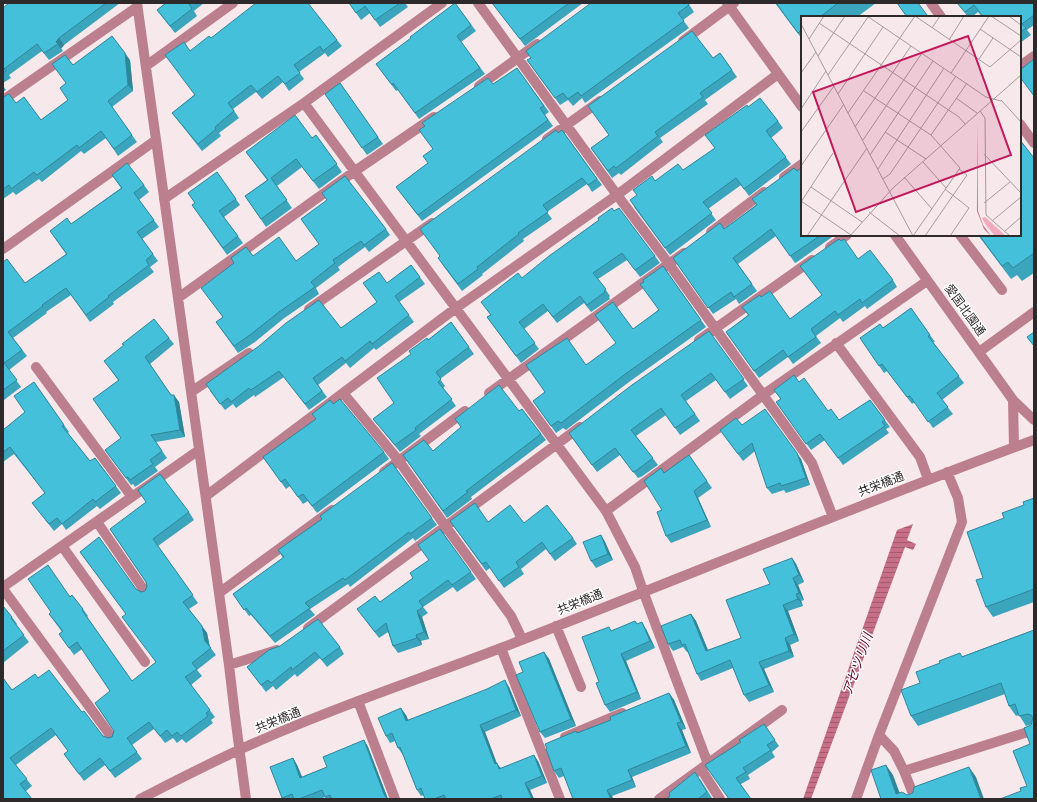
<svg xmlns="http://www.w3.org/2000/svg" width="1037" height="802" font-family="'Work Sans','Noto Sans JP',sans-serif">
<defs>
<pattern id="water-rules" width="6" height="5" patternUnits="userSpaceOnUse"><rect width="6" height="5" fill="#c66f86"/><path d="M0 2.5h6" fill="none" stroke="#a15b6e"/></pattern>
</defs>
<rect width="100%" height="100%" fill="#f6e8eb"/>
<path fill="url(#water-rules)" d="M 913,524 L 907,540 L 916,544 L 913,550 L 905,547 L 811,799 L 803,799 L 897,530 Z"/>
<g fill="none" stroke-linecap="round" stroke-linejoin="round">
<path stroke="#bc7f8e" stroke-width="10" d="M 137,3 L 229,665 L 235,716 L 246,799
M 478,3 L 617,195 L 669,264 L 812,463 L 833,517
M 727,3 L 802,107
M 931,3 L 941,17
M 683,41 L 734,3
M 146,66 L 233,3
M 1020,66 L 1034,56
M 479,86 L 537,44
M 3,100 L 137,7
M 304,103 L 606,511 L 635,567 L 643,591 L 708,764
M 1020,124 L 1034,143
M 547,139 L 600,101
M 784,177 L 802,164
M 164,199 L 304,103 L 442,3
M 711,232 L 764,192
M 895,235 L 1013,400 L 1034,420
M 960,235 L 1002,290
M 830,247 L 847,235
M 3,249 L 156,140
M 178,298 L 355,171 L 434,117
M 309,309 L 432,223
M 699,340 L 812,260
M 836,343 L 920,457 L 928,479
M 979,352 L 1034,312
M 36,367 L 132,497
M 191,392 L 249,353
M 343,393 L 399,461 L 446,527 L 511,616 L 522,639
M 489,393 L 684,253
M 1013,400 L 1014,447
M 384,472 L 465,411
M 206,496 L 456,308 L 617,195 L 778,74
M 606,511 L 763,395 L 927,281
M 97,522 L 146,593
M 62,546 L 145,662
M 3,587 L 199,450
M 3,589 L 113,739
M 219,593 L 332,510
M 556,626 L 581,687
M 308,628 L 580,427
M 501,648 L 560,799
M 229,665 L 277,650
M 358,701 L 395,799
M 879,735 L 894,751 L 904,771 L 915,799
M 565,737 L 622,713
M 701,769 L 720,799
M 904,771 L 1034,730
M 140,799 C 181,778 223,756 266,738 C 343,704 423,678 501,648 C 679,579 855,506 1034,440
M 659,799 L 782,710
M 856,799 L 879,735 L 962,522 L 958,498 L 947,472"/>
</g>
<path fill="#3aa5bc" d="M 9,3 L 120,3 L 64,45 L 61,48 L 63,51 L 49,60 L 42,51 L 9,75 L 11,78 L 3,83 L 3,8 Z
M 166,3 L 204,3 L 194,11 L 197,16 L 175,33 L 157,10 Z
M 349,3 L 405,3 L 408,7 L 380,27 L 370,13 L 361,20 Z
M 455,3 L 476,31 L 461,42 L 485,74 L 419,119 L 398,90 L 396,91 L 376,64 L 411,38 Z
M 492,3 L 583,3 L 525,46 Z
M 688,3 L 694,12 L 683,20 L 689,28 L 585,103 L 582,98 L 573,106 L 568,100 L 560,105 L 527,60 L 531,58 Z
M 775,3 L 876,3 L 857,17 L 802,17 L 802,39 Z
M 957,3 L 1034,3 L 1034,25 L 1027,30 L 1031,35 L 1020,43 L 1020,17 L 983,17 L 978,12 L 972,17 L 968,17 Z
M 211,38 L 337,40 L 342,46 L 328,57 L 325,53 L 299,72 L 304,79 L 289,91 L 283,82 L 262,99 L 256,92 L 233,109 L 239,118 L 219,133 L 221,136 L 202,151 L 172,113 L 194,95 L 190,51 Z
M 720,53 L 737,77 L 705,100 L 708,104 L 660,138 L 663,142 L 621,175 L 619,173 L 612,178 L 591,148 Z
M 130,60 L 133,91 L 112,107 L 137,142 L 118,156 L 106,138 L 84,154 L 81,151 L 42,182 L 39,179 L 16,195 L 13,192 L 3,199 L 3,97 L 16,103 L 41,120 L 68,100 L 66,83 L 73,65 Z
M 517,68 L 549,112 L 545,115 L 553,126 L 422,221 L 396,187 L 428,163 L 433,149 L 425,126 L 493,84 Z
M 340,83 L 383,144 L 367,155 L 325,94 Z
M 3,86 L 6,90 L 3,92 Z
M 748,107 L 778,121 L 783,128 L 771,138 L 791,164 L 749,196 L 741,185 L 708,209 L 716,220 L 670,255 L 634,207 L 637,195 L 655,181 L 683,170 L 714,149 Z
M 562,130 L 602,185 L 592,192 L 587,184 L 547,212 L 552,219 L 523,239 L 524,241 L 482,274 L 483,275 L 462,291 L 442,264 L 440,256 L 558,133 Z
M 316,135 L 342,172 L 319,189 L 302,167 L 277,186 L 292,208 L 266,227 L 245,196 L 267,180 L 246,152 L 312,138 Z
M 1034,158 L 1034,273 L 1022,281 L 1017,275 L 1011,279 L 978,235 L 1020,235 Z
M 217,172 L 240,205 L 224,217 L 243,243 L 227,255 L 192,205 L 195,203 Z
M 112,175 L 144,185 L 149,192 L 139,200 L 159,227 L 142,239 L 158,261 L 150,267 L 154,272 L 113,302 L 114,304 L 90,322 L 71,295 L 46,312 L 47,313 L 13,338 L 27,356 L 9,370 L 21,387 L 4,400 L 3,398 L 3,262 L 25,283 L 66,254 L 50,231 L 71,224 L 121,188 Z
M 756,205 L 802,235 L 835,235 L 797,262 L 795,263 L 776,236 L 738,264 L 757,291 L 739,304 L 736,299 L 713,314 L 673,258 L 724,229 Z
M 599,220 L 655,256 L 660,263 L 640,277 L 627,260 L 598,279 L 610,296 L 609,297 L 610,299 L 591,312 L 584,303 L 557,323 L 548,311 L 524,329 L 539,349 L 521,363 L 487,317 L 490,315 L 522,278 Z
M 386,229 L 390,235 L 369,252 L 365,247 L 338,267 L 340,270 L 316,288 L 319,294 L 283,319 L 255,342 L 238,353 L 216,322 L 223,317 L 253,256 L 296,261 Z
M 841,241 L 858,259 L 893,280 L 897,287 L 867,309 L 865,306 L 843,322 L 840,318 L 816,336 L 821,343 L 793,364 L 788,357 L 759,378 L 726,332 L 748,315 L 742,307 L 761,297 L 790,319 L 822,295 Z
M 411,265 L 425,284 L 399,302 L 414,322 L 376,350 L 374,348 L 350,368 L 346,363 L 318,385 L 327,397 L 309,410 L 284,377 L 255,397 L 254,395 L 236,408 L 233,404 L 225,410 L 210,391 L 341,328 L 377,302 L 387,283 Z
M 663,266 L 706,327 L 629,382 L 566,430 L 563,428 L 556,433 L 533,401 L 545,392 L 586,365 L 616,344 L 658,310 Z
M 911,308 L 935,342 L 933,342 L 964,383 L 942,400 L 953,414 L 933,428 L 915,402 L 912,404 L 887,371 L 884,373 L 860,338 L 883,328 Z
M 451,322 L 474,354 L 440,379 L 445,386 L 443,388 L 456,406 L 419,434 L 421,436 L 400,452 L 378,425 L 373,419 L 394,403 L 411,354 L 428,340 Z
M 709,331 L 748,386 L 730,399 L 716,380 L 686,401 L 700,421 L 680,435 L 666,415 L 636,436 L 658,465 L 641,477 L 638,478 L 620,455 L 597,472 L 574,440 Z
M 169,338 L 174,344 L 150,364 L 171,395 L 179,402 L 185,437 L 156,442 L 167,458 L 155,467 L 158,471 L 135,487 L 133,484 L 131,485 L 105,450 L 121,438 L 118,380 L 104,361 Z
M 34,382 L 69,432 L 68,433 L 90,461 L 95,458 L 121,493 L 100,509 L 97,506 L 66,530 L 62,524 L 54,531 L 32,503 L 45,493 L 14,454 L 3,462 L 3,430 L 25,412 Z
M 799,382 L 828,411 L 839,420 L 870,400 L 890,427 L 886,429 L 889,433 L 843,465 L 825,440 L 811,450 L 776,402 L 781,399 L 774,390 Z
M 333,404 L 384,452 L 389,459 L 317,513 L 308,501 L 303,504 L 290,486 L 286,489 L 263,457 L 316,419 Z
M 522,409 L 546,440 L 471,497 L 472,499 L 447,518 L 403,455 L 433,451 L 461,427 L 519,411 Z
M 720,430 L 801,459 L 810,485 L 786,493 L 784,490 L 772,494 L 767,488 L 755,451 L 743,461 Z
M 689,455 L 712,488 L 698,498 L 711,527 L 671,543 L 666,536 L 662,510 L 664,473 Z
M 392,463 L 437,525 L 415,541 L 413,538 L 350,587 L 348,584 L 310,609 L 315,615 L 275,643 L 251,615 L 249,616 L 233,594 L 283,558 L 278,550 L 322,519 Z
M 1034,498 L 1034,602 L 993,617 L 986,607 L 983,578 L 1004,518 L 1024,505 Z
M 189,512 L 194,520 L 158,546 L 198,603 L 189,609 L 207,633 L 210,647 L 216,655 L 197,670 L 202,676 L 191,685 L 215,717 L 211,720 L 213,723 L 186,743 L 182,739 L 177,743 L 173,738 L 165,743 L 154,729 L 132,745 L 142,759 L 115,778 L 105,765 L 84,781 L 64,754 L 68,751 L 56,735 L 16,765 L 32,786 L 26,791 L 3,799 L 12,690 L 38,678 L 81,711 L 103,736 L 108,738 L 112,737 L 114,731 L 110,691 L 82,649 L 74,655 L 59,634 L 62,632 L 49,614 L 70,597 L 83,609 L 88,616 L 87,617 L 132,681 L 156,662 L 126,614 L 80,552 L 136,589 L 141,592 L 145,591 L 147,586 L 146,582 L 110,529 Z
M 450,521 L 524,523 L 573,538 L 577,544 L 555,561 L 546,549 L 521,569 L 524,574 L 504,588 L 490,568 L 486,571 Z
M 440,529 L 476,579 L 457,592 L 453,587 L 423,607 L 428,613 L 422,617 L 429,639 L 421,641 L 422,645 L 398,653 L 393,646 L 388,632 L 379,638 L 357,609 L 380,602 L 413,578 L 429,560 Z
M 601,535 L 605,542 L 613,560 L 596,568 L 591,561 Z
M 792,558 L 796,564 L 804,582 L 798,585 L 804,600 L 801,601 L 803,606 L 788,611 L 799,641 L 790,645 L 794,657 L 764,669 L 774,692 L 749,702 L 744,695 L 733,668 L 701,681 L 697,674 L 688,652 L 687,652 L 683,647 L 673,651 L 668,644 L 691,614 L 696,621 L 708,650 L 741,638 L 770,584 Z
M 3,606 L 12,617 L 17,624 L 16,625 L 29,642 L 3,663 Z
M 635,621 L 637,624 L 646,629 L 655,648 L 626,661 L 641,699 L 610,712 L 605,705 L 599,682 L 612,631 Z
M 1034,630 L 1034,799 L 1021,791 L 1027,786 L 1032,724 L 1026,726 L 1019,715 L 1016,716 L 1009,706 L 1005,694 L 918,726 L 911,716 L 920,683 L 963,656 Z
M 340,647 L 344,654 L 327,667 L 320,658 L 297,677 L 295,674 L 276,690 L 273,686 L 266,692 L 247,667 L 269,650 Z
M 544,652 L 549,659 L 576,726 L 545,738 L 540,732 L 523,672 Z
M 509,687 L 521,716 L 485,732 L 497,764 L 501,768 L 538,761 L 547,783 L 530,790 L 534,799 L 425,799 L 424,795 L 421,796 L 417,790 L 403,755 L 398,748 L 395,741 L 390,743 L 386,736 L 406,715 L 408,720 Z
M 669,693 L 674,700 L 686,729 L 682,730 L 691,753 L 632,777 L 636,787 L 612,796 L 613,799 L 573,799 L 564,776 L 559,778 L 554,771 L 577,733 L 611,720 Z
M 764,724 L 779,746 L 772,752 L 775,757 L 748,775 L 750,779 L 741,784 L 729,799 L 741,742 Z
M 364,740 L 368,747 L 388,799 L 326,799 L 325,797 L 321,799 L 283,799 L 282,798 L 293,758 L 297,765 L 302,777 L 327,767 Z
M 700,779 L 712,798 L 711,799 L 666,799 Z"/>
<path fill="#308699" d="M 59,38 L 64,45 L 61,49 L 56,42 Z
M 125,53 L 130,60 L 133,91 L 128,85 Z
M 174,395 L 179,402 L 185,437 L 180,430 Z
M 797,453 L 801,459 L 810,485 L 806,478 Z
M 694,491 L 698,498 L 711,527 L 707,520 Z
M 601,535 L 605,542 L 613,560 L 608,554 Z
M 792,558 L 796,564 L 804,582 L 799,575 Z
M 793,578 L 798,585 L 804,600 L 799,593 Z
M 796,594 L 801,601 L 803,606 L 798,599 Z
M 783,605 L 788,611 L 799,641 L 794,634 Z
M 417,611 L 422,617 L 429,639 L 424,632 Z
M 691,614 L 696,621 L 711,658 L 706,651 Z
M 642,622 L 646,629 L 655,648 L 650,641 Z
M 202,626 L 207,633 L 210,648 L 205,641 Z
M 416,635 L 421,641 L 422,645 L 417,638 Z
M 785,638 L 790,645 L 794,657 L 789,651 Z
M 544,652 L 549,659 L 576,726 L 571,719 Z
M 621,654 L 626,661 L 641,699 L 637,692 Z
M 759,662 L 764,669 L 774,692 L 769,685 Z
M 505,680 L 509,687 L 521,716 L 516,710 Z
M 669,693 L 674,700 L 686,729 L 681,722 Z
M 401,708 L 406,715 L 411,727 L 406,721 Z
M 677,723 L 682,730 L 691,753 L 686,746 Z
M 480,725 L 485,732 L 497,764 L 502,770 L 504,776 L 495,764 Z
M 364,740 L 368,747 L 388,799 L 387,799 L 384,794 Z
M 534,755 L 538,761 L 547,783 L 542,776 Z
M 293,758 L 297,765 L 305,784 L 300,778 Z
M 886,765 L 893,775 L 902,799 L 896,794 Z
M 969,767 L 976,777 L 984,799 L 981,799 Z
M 628,770 L 632,777 L 636,787 L 632,780 Z
M 525,783 L 530,790 L 534,799 L 532,799 Z
M 607,790 L 612,796 L 613,799 L 611,799 Z"/>
<path fill="#44c0db" stroke="#308699" d="M 9,3 L 106,3 L 59,38 L 56,42 L 58,44 L 44,53 L 37,44 L 4,69 L 6,71 L 3,73 L 3,8 Z
M 166,3 L 190,3 L 189,4 L 192,9 L 170,26 L 157,10 Z
M 256,3 L 308,3 L 337,40 L 323,51 L 320,46 L 294,65 L 300,73 L 285,84 L 278,76 L 257,92 L 251,85 L 228,103 L 234,111 L 215,127 L 216,129 L 198,144 L 172,113 L 195,95 L 165,55 L 184,42 L 190,51 L 209,36 L 211,38 Z
M 349,3 L 400,3 L 375,20 L 365,6 L 356,13 Z
M 455,3 L 471,25 L 457,36 L 480,68 L 415,113 L 393,83 L 392,85 L 376,64 L 411,38 L 410,37 Z
M 492,3 L 569,3 L 520,39 Z
M 591,3 L 688,3 L 689,5 L 678,13 L 684,21 L 581,96 L 578,92 L 568,99 L 563,93 L 555,98 L 527,60 L 531,58 L 526,51 Z
M 776,3 L 838,3 L 820,17 L 802,17 L 802,30 L 798,33 Z
M 897,3 L 918,3 L 927,15 L 924,17 L 907,17 Z
M 957,3 L 1034,3 L 1034,15 L 1022,24 L 1026,28 L 1020,33 L 1020,17 L 983,17 L 974,5 L 965,12 Z
M 692,31 L 713,58 L 720,53 L 732,70 L 700,93 L 703,97 L 655,132 L 658,136 L 616,168 L 614,166 L 608,171 L 591,148 L 609,135 L 588,106 Z
M 112,36 L 125,53 L 128,85 L 108,101 L 132,135 L 114,149 L 101,131 L 79,148 L 77,145 L 37,175 L 34,172 L 11,189 L 9,185 L 3,189 L 3,97 L 9,94 L 16,103 L 24,97 L 41,120 L 68,100 L 60,88 L 66,83 L 52,64 L 65,55 L 73,65 Z
M 1034,59 L 1034,96 L 1020,77 L 1020,70 Z
M 517,68 L 544,106 L 540,108 L 548,120 L 418,215 L 396,187 L 428,163 L 423,156 L 433,149 L 419,130 L 425,126 L 422,123 L 488,78 L 493,84 Z
M 340,83 L 378,137 L 362,148 L 325,94 Z
M 760,98 L 778,121 L 766,131 L 786,157 L 744,189 L 736,178 L 703,202 L 712,213 L 665,248 L 630,200 L 637,195 L 633,190 L 652,176 L 655,181 L 678,164 L 683,170 L 715,148 L 705,135 L 747,105 L 748,107 Z
M 295,115 L 312,138 L 316,135 L 337,164 L 313,181 L 296,159 L 271,178 L 287,200 L 261,219 L 245,196 L 268,180 L 246,152 Z
M 556,130 L 558,133 L 562,130 L 597,179 L 588,185 L 582,178 L 543,205 L 548,212 L 518,233 L 519,234 L 477,267 L 478,269 L 458,284 L 438,258 L 440,256 L 420,229 Z
M 1020,140 L 1034,158 L 1034,253 L 1013,268 L 1008,262 L 1002,266 L 979,235 L 1020,235 Z
M 127,163 L 144,185 L 134,193 L 154,220 L 137,232 L 153,254 L 146,260 L 149,265 L 108,296 L 109,297 L 86,315 L 66,288 L 42,305 L 43,306 L 8,332 L 22,350 L 4,363 L 17,380 L 3,390 L 3,262 L 7,259 L 25,283 L 67,254 L 50,231 L 67,218 L 71,224 L 122,188 L 112,175 Z
M 794,168 L 797,171 L 801,168 L 802,169 L 802,235 L 821,235 L 792,255 L 790,256 L 771,229 L 733,258 L 752,284 L 734,297 L 731,292 L 708,308 L 673,258 L 720,223 L 724,229 L 757,205 L 752,199 Z
M 217,172 L 236,199 L 219,211 L 238,236 L 223,248 L 192,205 L 195,203 L 188,193 Z
M 345,176 L 386,229 L 364,245 L 361,241 L 333,260 L 335,263 L 311,282 L 315,287 L 279,312 L 250,335 L 234,346 L 216,322 L 223,317 L 201,288 L 234,263 L 231,258 L 246,247 L 253,256 L 279,237 L 296,261 L 319,244 L 301,219 L 327,200 L 322,193 Z
M 612,208 L 614,211 L 619,208 L 655,256 L 635,270 L 622,253 L 593,273 L 606,289 L 604,291 L 605,292 L 587,305 L 580,296 L 553,317 L 543,304 L 519,322 L 535,343 L 516,356 L 487,317 L 491,315 L 481,302 L 518,273 L 522,278 L 549,256 L 599,220 L 598,218 Z
M 839,239 L 841,241 L 844,239 L 858,259 L 870,250 L 893,280 L 862,303 L 860,299 L 838,315 L 835,311 L 811,329 L 816,337 L 788,357 L 783,350 L 754,371 L 726,332 L 749,315 L 742,307 L 760,295 L 761,297 L 770,291 L 790,319 L 822,295 L 800,266 Z
M 411,265 L 420,277 L 395,296 L 409,315 L 372,344 L 370,341 L 345,361 L 342,357 L 313,378 L 322,391 L 305,404 L 279,371 L 251,390 L 249,388 L 231,402 L 228,398 L 220,404 L 206,384 L 259,346 L 286,323 L 319,300 L 341,328 L 377,302 L 363,283 L 379,272 L 387,283 Z
M 663,266 L 701,320 L 624,375 L 561,423 L 558,421 L 551,426 L 533,401 L 545,392 L 526,365 L 567,338 L 586,365 L 616,343 L 595,315 L 613,302 L 633,329 L 659,310 L 640,284 L 644,282 L 643,280 Z
M 911,308 L 930,335 L 928,336 L 959,376 L 937,393 L 948,407 L 928,422 L 910,396 L 907,397 L 882,364 L 879,366 L 860,338 L 880,324 L 883,328 Z
M 154,319 L 169,338 L 145,357 L 171,395 L 174,395 L 180,430 L 151,435 L 162,451 L 150,460 L 153,464 L 130,480 L 128,477 L 126,478 L 105,450 L 121,438 L 93,399 L 119,380 L 104,361 L 124,345 L 122,344 Z
M 451,322 L 469,347 L 436,372 L 441,379 L 438,382 L 452,399 L 415,428 L 416,430 L 395,445 L 373,419 L 394,403 L 377,378 L 411,354 L 409,351 L 427,338 L 428,340 Z
M 709,331 L 744,379 L 725,392 L 711,373 L 681,395 L 695,414 L 675,428 L 661,408 L 631,430 L 653,458 L 637,470 L 633,472 L 615,448 L 592,465 L 569,433 L 632,385 Z
M 1034,332 L 1034,346 L 1027,337 Z
M 794,375 L 799,382 L 804,378 L 828,411 L 831,409 L 839,420 L 870,400 L 885,420 L 882,422 L 885,426 L 838,458 L 820,434 L 806,444 L 776,402 L 781,399 L 774,390 Z
M 34,382 L 64,425 L 62,426 L 90,461 L 95,458 L 116,486 L 95,502 L 93,499 L 62,524 L 57,518 L 49,524 L 32,503 L 45,493 L 10,447 L 3,452 L 3,430 L 25,412 L 14,396 Z
M 499,385 L 519,411 L 522,409 L 541,434 L 466,491 L 468,492 L 443,511 L 403,455 L 424,440 L 433,451 L 461,427 L 455,419 Z
M 340,399 L 384,452 L 312,506 L 303,494 L 298,497 L 285,479 L 281,482 L 263,457 L 316,419 L 312,414 L 330,400 L 333,404 Z
M 765,409 L 797,453 L 806,478 L 781,486 L 780,483 L 767,488 L 752,443 L 738,454 L 720,430 L 736,418 L 742,425 Z
M 689,455 L 707,481 L 694,491 L 707,520 L 666,536 L 657,512 L 662,510 L 644,481 L 661,468 L 664,473 Z
M 392,463 L 432,518 L 410,534 L 409,532 L 345,580 L 343,578 L 305,603 L 310,608 L 270,636 L 246,608 L 244,610 L 233,594 L 284,557 L 278,550 L 322,519 L 320,516 Z
M 160,474 L 189,512 L 153,539 L 193,595 L 183,602 L 202,626 L 205,641 L 211,648 L 192,663 L 197,669 L 185,677 L 210,710 L 206,713 L 208,716 L 181,736 L 177,732 L 172,736 L 167,730 L 160,736 L 149,722 L 127,738 L 137,752 L 110,771 L 100,758 L 79,774 L 64,754 L 68,751 L 51,728 L 10,758 L 27,779 L 20,784 L 32,799 L 3,799 L 3,678 L 12,690 L 35,674 L 38,678 L 49,670 L 81,711 L 82,712 L 84,711 L 103,736 L 108,738 L 112,737 L 114,731 L 95,703 L 110,691 L 77,642 L 69,648 L 59,634 L 63,631 L 49,614 L 51,612 L 28,579 L 48,565 L 70,597 L 72,595 L 83,609 L 82,610 L 132,681 L 156,662 L 122,617 L 126,614 L 80,552 L 99,537 L 136,589 L 141,592 L 145,591 L 147,586 L 146,582 L 110,529 L 146,502 L 138,490 Z
M 1034,498 L 1034,589 L 986,607 L 976,580 L 983,578 L 967,532 L 1004,518 L 1002,513 L 1024,505 L 1023,502 Z
M 475,503 L 488,522 L 510,505 L 524,523 L 547,505 L 573,538 L 550,554 L 542,542 L 516,562 L 519,567 L 499,581 L 486,562 L 482,564 L 450,521 Z
M 440,529 L 471,572 L 452,585 L 448,580 L 419,601 L 423,607 L 417,611 L 424,632 L 416,635 L 417,638 L 393,646 L 386,623 L 375,632 L 357,609 L 375,596 L 380,602 L 413,578 L 410,573 L 429,560 L 418,545 Z
M 601,535 L 608,554 L 591,561 L 583,542 Z
M 792,558 L 799,575 L 793,578 L 799,593 L 796,594 L 798,599 L 783,605 L 794,634 L 785,638 L 789,651 L 759,662 L 769,685 L 744,695 L 730,660 L 697,674 L 685,644 L 682,645 L 680,640 L 668,644 L 661,626 L 691,614 L 706,651 L 741,638 L 726,600 L 770,584 L 763,569 Z
M 3,606 L 12,617 L 11,618 L 24,635 L 3,651 Z
M 318,619 L 340,647 L 322,660 L 315,652 L 292,670 L 291,667 L 271,683 L 268,680 L 261,685 L 247,667 L 269,650 L 280,646 Z
M 635,621 L 637,624 L 642,622 L 650,641 L 621,654 L 637,692 L 605,705 L 596,683 L 599,682 L 582,637 L 609,627 L 611,631 Z
M 1034,630 L 1034,799 L 1000,799 L 1021,791 L 1020,788 L 1027,786 L 1013,751 L 1030,744 L 1024,728 L 1031,725 L 1033,718 L 1031,715 L 1028,714 L 1019,716 L 1015,704 L 1009,706 L 1001,683 L 911,716 L 901,690 L 920,683 L 916,672 L 940,663 L 939,661 L 960,653 L 962,657 Z
M 544,652 L 571,719 L 540,732 L 516,675 L 523,672 L 519,662 Z
M 505,680 L 516,710 L 480,725 L 495,764 L 497,763 L 499,769 L 534,755 L 542,776 L 525,783 L 532,799 L 502,799 L 501,795 L 491,799 L 446,799 L 444,795 L 434,799 L 425,799 L 421,788 L 417,790 L 400,747 L 398,748 L 392,733 L 386,736 L 378,718 L 401,708 L 406,721 L 487,689 Z
M 669,693 L 681,722 L 677,723 L 686,746 L 628,770 L 632,780 L 607,790 L 611,799 L 573,799 L 561,768 L 554,771 L 546,749 L 547,749 L 545,744 L 576,731 L 577,733 L 611,720 L 610,717 Z
M 764,724 L 775,740 L 767,745 L 771,750 L 743,768 L 746,772 L 736,778 L 751,799 L 729,799 L 705,765 L 741,742 L 739,740 Z
M 364,740 L 384,794 L 387,799 L 332,799 L 330,795 L 325,797 L 322,790 L 299,799 L 294,799 L 292,794 L 282,798 L 270,767 L 293,758 L 300,778 L 327,767 L 323,757 Z
M 886,765 L 896,794 L 902,792 L 907,795 L 913,793 L 914,787 L 969,767 L 981,799 L 881,799 L 871,770 Z
M 695,772 L 707,792 L 698,799 L 666,799 L 670,796 L 669,793 Z"/>
<g text-anchor="middle" stroke-width="3" stroke-linejoin="round" paint-order="stroke">
<g font-size="12" fill="#2e292a" stroke="#fff">
<text transform="translate(965 310) rotate(54)" y="4">愛国北園通</text>
<text transform="translate(881 484) rotate(-21)" y="4">共栄橋通</text>
<text transform="translate(580 602) rotate(-22)" y="4">共栄橋通</text>
<text transform="translate(278 720) rotate(-22)" y="4">共栄橋通</text>
</g>
<g font-size="13" font-style="italic" fill="#550226" stroke="#fff">
<text transform="translate(857 664) rotate(-70)" y="5">アセツリ川</text>
</g>
</g>
<g transform="translate(801 16)">
<rect width="220" height="220" fill="#f6e8eb"/>
<path d="M 184,201 L 205,220 L 194,220 L 185,209 L 181,202 Z" fill="#f0abbc"/>
<path d="M 177,105 L 177,195 L 182,209 L 190,220 L 183,213 L 176,195 Z" fill="#c66f86"/>
<path fill="none" stroke="#a69c9e" stroke-width="1" d="M 66,0 L 185,81 L 200,85M 114,0 L 189,51 L 220,24M 190,0 L 220,20M 208,0 L 220,9M 18,7 L 158,101 L 164,108M 0,8 L 112,220M 131,12 L 139,0M 179,13 L 220,41M 8,23 L 23,0M 148,24 L 163,0M 17,40 L 44,0M 178,43 L 192,22M 0,57 L 15,36M 150,57 L 188,0M 27,59 L 67,1M 63,75 L 130,119 L 159,152 L 112,220M 37,78 L 82,11M 155,82 L 176,97M 200,84 L 220,106M 0,93 L 25,55M 179,95 L 184,102 L 185,199 L 209,220M 47,97 L 114,0M 54,111 L 110,30M 0,116 L 33,70M 84,116 L 125,143M 130,119 L 166,67M 62,124 L 121,37M 183,138 L 220,177M 69,139 L 132,45M 122,146 L 145,172M 0,150 L 43,88M 77,153 L 143,52M 103,161 L 131,193M 82,163 L 89,158 L 155,60M 10,171 L 61,206M 144,173 L 168,192 L 149,220M 0,185 L 50,219M 0,186 L 32,137M 183,187 L 209,166M 68,196 L 99,220M 191,205 L 220,181M 204,215 L 220,201M 6,220 L 66,132M 49,220 L 92,172 L 220,59M 124,220 L 166,159 L 158,153"/>
<path fill="#c2185b" fill-opacity="0.15" stroke="#c2185b" stroke-width="2" d="M 167,20 L 210,139 L 55,196 L 12,76 Z"/>
<rect width="220" height="220" fill="none" stroke="#2e292a" stroke-width="2"/>
</g>
<rect width="1037" height="802" fill="none" stroke="#2e292a" stroke-width="8"/>
</svg>
